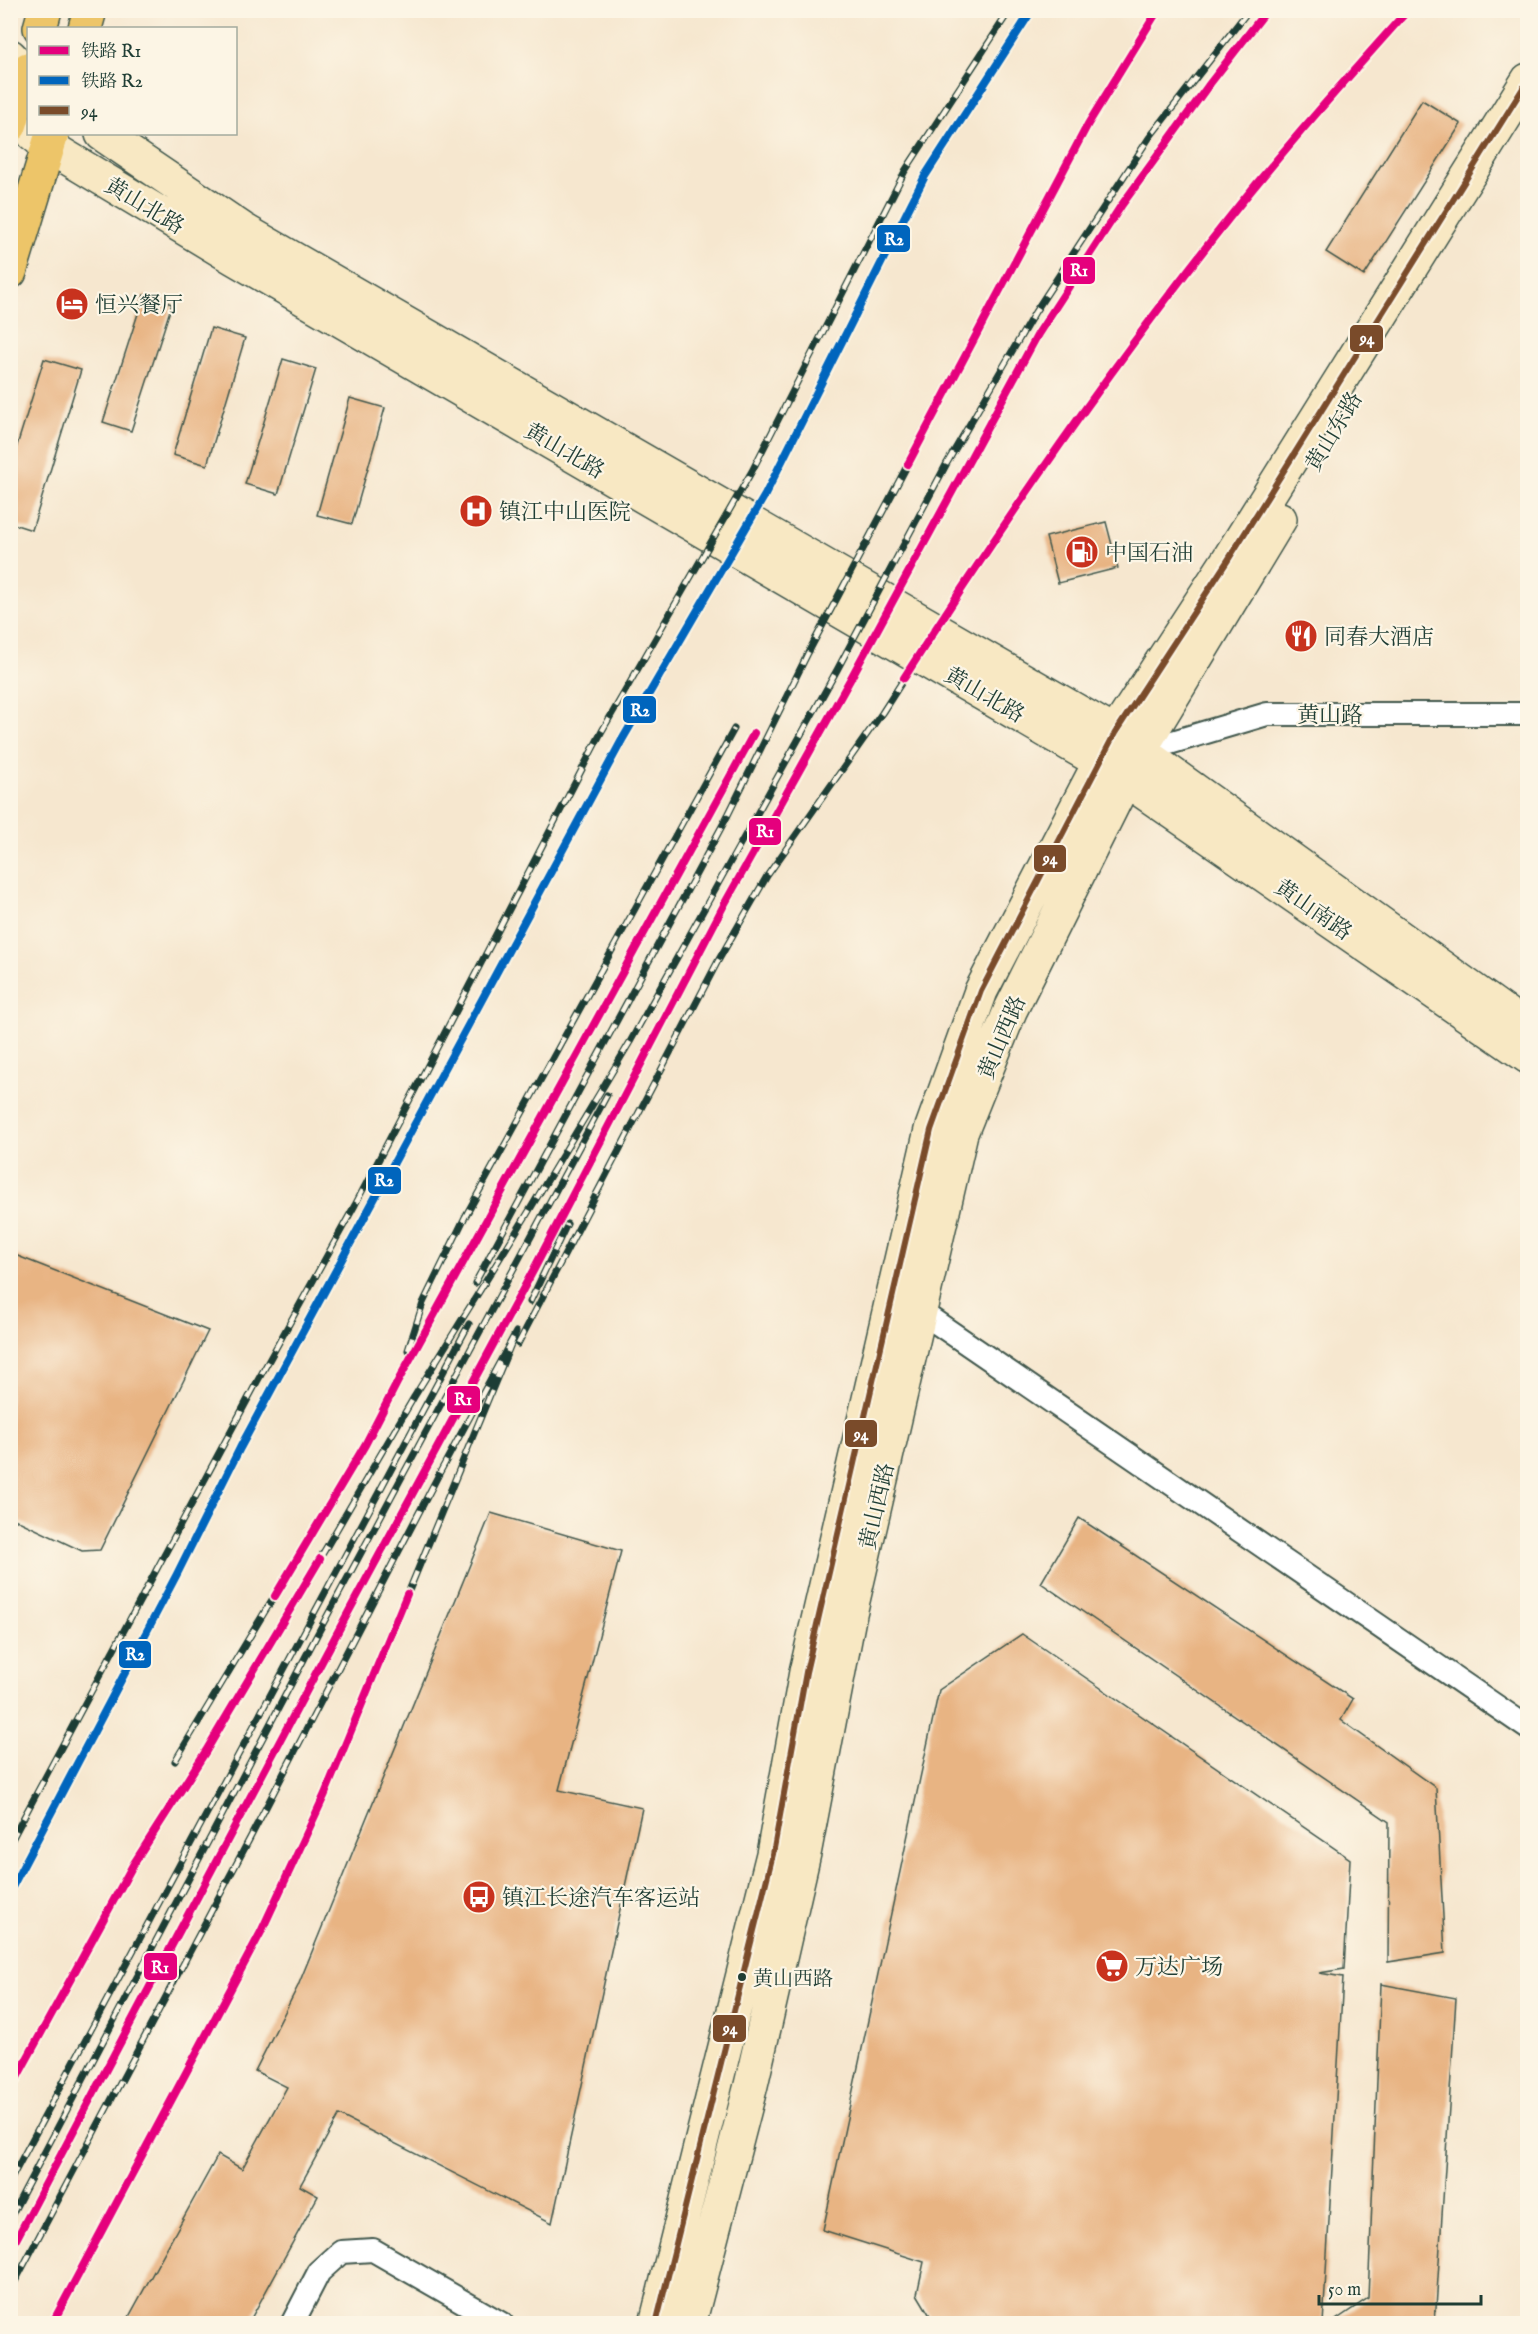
<svg xmlns="http://www.w3.org/2000/svg" width="1538" height="2334" font-family="'IM FELL English','Noto Serif SC',serif">
<rect width="100%" height="100%" fill="#fcf5e5"/>
<filter id="ink" filterUnits="userSpaceOnUse"><feTurbulence type="fractalNoise" baseFrequency=".0167" numOctaves="2"/><feDisplacementMap in="SourceGraphic" scale="12" xChannelSelector="R" yChannelSelector="G"/><feConvolveMatrix kernelMatrix="1 2 1 2 8 2 1 2 1" color-interpolation-filters="sRGB"/></filter>
<filter id="wash" filterUnits="userSpaceOnUse"><feTurbulence type="fractalNoise" baseFrequency=".008" numOctaves="4" result="noise"/><feDisplacementMap in="SourceGraphic" scale="24" xChannelSelector="R" yChannelSelector="G"/><feGaussianBlur stdDeviation="1.35" result="paint"/><feColorMatrix in="noise" values="0 0 0 0 0 0 0 0 0 0 0 0 0 0 0 0 0 1.4 0 .05"/><feComposite in="paint" operator="in"/></filter>
<g filter="url(#wash)">
<rect width="100%" height="100%" fill="#f6e7cf"/>
<g id="blocks">
<path fill="#e8b483" d="M 1422,100 L 1461,124 L 1364,276 L 1326,252 Z
M 144,295 L 172,304 L 131,431 L 103,422 Z
M 211,328 L 245,338 L 207,465 L 173,455 Z
M 44,359 L 81,370 L 32,530 L 10,523 L 10,468 Z
M 283,359 L 316,369 L 278,494 L 245,484 Z
M 350,398 L 385,408 L 352,524 L 317,515 Z
M 1106,522 L 1118,568 L 1058,583 L 1046,537 Z
M 10,1253 L 208,1331 L 100,1550 L 82,1551 L 10,1517 Z
M 491,1513 L 621,1551 L 559,1790 L 642,1808 L 552,2223 L 339,2115 L 300,2186 L 318,2196 L 248,2324 L 125,2324 L 218,2155 L 242,2169 L 287,2087 L 255,2071 L 298,1986 Z
M 1079,1518 L 1353,1699 L 1341,1720 L 1436,1788 L 1445,1953 L 1388,1962 L 1389,1822 L 1041,1583 Z
M 1022,1634 L 1350,1859 L 1344,1969 L 1319,1973 L 1343,1977 L 1323,2324 L 935,2324 L 917,2294 L 924,2262 L 823,2230 L 939,1690 Z
M 1381,1984 L 1456,1998 L 1435,2324 L 1330,2324 L 1368,2298 Z"/>
</g>
</g>
<g filter="url(#ink)">
<use href="#blocks" fill-opacity="0" stroke="#3f564b" stroke-width="1.5"/>
<g fill="none" stroke-linecap="round" stroke-linejoin="round">
<g stroke="#3f564b" stroke-width="26">
<path id="street" d="M 1139,752 L 1267,714 L 1528,714
M 921,1312 L 1528,1728
M 292,2324 L 319,2272 L 341,2252 L 373,2250 L 502,2324"/>
</g>
<g stroke="#3f564b" stroke-width="36">
<path id="secondary" d="M 10,56 L 28,75
M 33,134 L 48,146 L 234,258 L 1100,762 L 1528,1057
M 102,134 L 242,229 L 1115,733 L 1528,1029
M 656,2324 L 773,1854 L 806,1672 L 931,1130 L 981,991 L 1115,733 L 1228,560 L 1528,80
M 689,2324 L 751,2085 L 805,1849 L 849,1618 L 961,1133 L 1010,1011 L 1139,752 L 1280,519"/>
</g>
<g stroke="#3f564b" stroke-width="36">
<path id="primary" d="M 40,28 L 45,10
M 85,28 L 90,10
M 10,126 L 28,69
M 10,272 L 52,134"/>
</g>
<use href="#street" stroke="#fff" stroke-width="22"/>
<use href="#secondary" stroke="#f8e8c3" stroke-width="33"/>
<use href="#primary" stroke="#edc569" stroke-width="33"/>
<g stroke="#1f3d34" stroke-width="7">
<path id="rail" d="M 475,1283 L 728,815 L 808,653 L 1088,124 L 1158,10
M 530,1302 L 567,1224
M 518,1344 L 718,961 L 767,876 L 882,713 L 966,582 L 1104,382 L 1233,213 L 1303,127 L 1408,10
M 408,1350 L 423,1303 L 465,1217 L 734,729
M 175,1761 L 365,1445 L 398,1381 L 754,733
M 10,1843 L 257,1382 L 355,1205 L 602,731 L 752,471 L 905,171 L 1010,10
M 10,2090 L 133,1865 L 270,1644 L 414,1397 L 526,1216 L 630,1042 L 837,670 L 947,463 L 1035,312 L 1149,138 L 1249,10
M 10,2181 L 469,1324
M 10,2218 L 318,1633 L 607,1095
M 10,2251 L 335,1637 L 534,1269 L 724,905 L 851,678 L 1038,334 L 1121,206 L 1208,86 L 1267,10
M 10,2291 L 250,1838 L 439,1474 L 516,1332 L 325,1794 L 261,1932 L 52,2324"/>
</g>
<use href="#rail" stroke="#fcf5e5" stroke-width="4.5" stroke-dasharray="14" stroke-linecap="butt"/>
<g stroke="#fcf5e5" stroke-width="10">
<path id="bus-1" d="M 656,2324 L 773,1854 L 806,1672 L 931,1130 L 981,991 L 1115,733 L 1228,560 L 1528,80"/>
</g>
<use href="#bus-1" stroke="#7a4b2a" stroke-width="6"/>
<g stroke="#fcf5e5" stroke-width="12">
<path id="rail-1" d="M 908,464 L 1088,124 L 1158,10
M 904,678 C 1006,518 1115,361 1233,213 C 1289,143 1348,77 1408,10
M 275,1596 L 365,1445 L 398,1381 L 754,733
M 10,2090 L 133,1865 L 206,1751 L 320,1559
M 10,2251 L 335,1637 L 534,1269 L 724,905 L 851,678 L 1038,334 L 1121,206 L 1208,86 L 1267,10
M 52,2324 L 261,1932 L 325,1794 L 407,1594"/>
</g>
<g stroke="#fcf5e5" stroke-width="12">
<path id="rail-2" d="M 10,1891 L 177,1574 L 240,1448 L 622,740 L 765,495 L 925,176 L 1032,10"/>
</g>
<use href="#rail-1" stroke="#e5007d" stroke-width="8"/>
<use href="#rail-2" stroke="#0065bd" stroke-width="8"/>
</g>
</g>
<defs>
<g id="hotel-disc" transform="scale(1.725)"><circle r="9.5" fill="#c8321e" stroke="#fcf5e5"/><path d="M-6-4.5h1.5V1H6V5H4.5V3h-9V5H-6ZM-4 0a1.8 1.8 0 1 1 3.6 0ZM.5 0V-2.5h3Q6-2.5 6 0Z" fill="#fff"/></g>
<g id="hospital-disc" transform="scale(1.725)"><circle r="9.5" fill="#c8321e" stroke="#fcf5e5"/><path d="M-5-5h3v3.5h4V-5h3V5h-3V1.5h-4V5h-3Z" fill="#fff"/></g>
<g id="fuel-disc" transform="scale(1.725)"><circle r="9.5" fill="#c8321e" stroke="#fcf5e5"/><path d="M-5.5-6h7V0h2V4h1.3V-2.5L3-4.5l.8-.8L6-3V5H2.5V1h-1V6h-7ZM-4.2-4.7v3.2H.2V-4.7Z" fill="#fff"/></g>
<g id="restaurant-disc" transform="scale(1.725)"><circle r="9.5" fill="#c8321e" stroke="#fcf5e5"/><path d="M-5-6h1v4h1v-4h1v4h1v-4h1v5L-1.5 .5V6h-2V.5L-5-1ZM5-6V6H3V1.5H1.5Q1.5-4 5-6Z" fill="#fff"/></g>
<g id="bus-disc" transform="scale(1.725)"><circle r="9.5" fill="#c8321e" stroke="#fcf5e5"/><path d="M-5-6H5V4H4V6H2V4H-2V6H-4V4H-5ZM-3.5-4V0h7V-4ZM-3.5 1.2v1.5H-2V1.2ZM2 1.2v1.5H3.5V1.2Z" fill="#fff"/></g>
<g id="supermarket-disc" transform="scale(1.725)"><circle r="9.5" fill="#c8321e" stroke="#fcf5e5"/><path d="M-6-5.5h2.5l.6 2H6L4.5 2H-2.5L-4.4-4H-6ZM-1.5 3.2a1.3 1.3 0 1 0 .1 0ZM3 3.2a1.3 1.3 0 1 0 .1 0Z" fill="#fff"/></g>
</defs>
<g fill-rule="evenodd">
<use href="#hotel-disc" x="72" y="304"/>
<use href="#hospital-disc" x="476" y="511"/>
<use href="#fuel-disc" x="1082" y="552"/>
<use href="#restaurant-disc" x="1301" y="636"/>
<use href="#bus-disc" x="479" y="1897"/>
<use href="#supermarket-disc" x="1112" y="1966"/>
</g>
<circle fill="#1f3d34" stroke="#fcf5e5" stroke-width="2" cx="742" cy="1977" r="5"/>
<g text-anchor="middle" stroke-width="4.5" stroke-linejoin="round" paint-order="stroke">
<g font-size="20" fill="#1f3d34" stroke="#fcf5e5" text-anchor="start">
<text x="753" y="1985">黄山西路</text>
</g>
<g font-size="22" fill="#1f3d34" stroke="#fcf5e5">
<text transform="translate(145 205) rotate(31)" y="8">黄山北路</text>
<text transform="translate(1333 431) rotate(-59)" y="8">黄山东路</text>
<text transform="translate(565 450) rotate(30)" y="8">黄山北路</text>
<text transform="translate(985 694) rotate(30)" y="8">黄山北路</text>
<text x="1330" y="722">黄山路</text>
<text transform="translate(1314 909) rotate(35)" y="8">黄山南路</text>
<text transform="translate(1001 1037) rotate(-67)" y="8">黄山西路</text>
<text transform="translate(876 1506) rotate(-77)" y="8">黄山西路</text>
</g>
<g font-size="22" fill="#1f3d34" stroke="#fcf5e5" text-anchor="start">
<text x="95" y="312">恒兴餐厅</text>
<text x="499" y="519">镇江中山医院</text>
<text x="1105" y="560">中国石油</text>
<text x="1324" y="644">同春大酒店</text>
<text x="502" y="1905">镇江长途汽车客运站</text>
<text x="1135" y="1974">万达广场</text>
</g>
</g>
<g stroke="#fcf5e5" stroke-width="2">
<rect x="876" y="224" width="35" height="29" rx="6" fill="#0065bd"/>
<rect x="1062" y="256" width="34" height="29" rx="6" fill="#e5007d"/>
<rect x="1349" y="324" width="35" height="29" rx="6" fill="#7a4b2a"/>
<rect x="622" y="695" width="35" height="29" rx="6" fill="#0065bd"/>
<rect x="748" y="817" width="34" height="29" rx="6" fill="#e5007d"/>
<rect x="1033" y="844" width="34" height="29" rx="6" fill="#7a4b2a"/>
<rect x="367" y="1166" width="35" height="29" rx="6" fill="#0065bd"/>
<rect x="446" y="1385" width="35" height="29" rx="6" fill="#e5007d"/>
<rect x="844" y="1419" width="34" height="29" rx="6" fill="#7a4b2a"/>
<rect x="118" y="1640" width="34" height="29" rx="6" fill="#0065bd"/>
<rect x="143" y="1952" width="35" height="29" rx="6" fill="#e5007d"/>
<rect x="712" y="2014" width="35" height="29" rx="6" fill="#7a4b2a"/>
</g>
<g font-size="16" text-anchor="middle" font-weight="bold" fill="#fff">
<text x="894" y="245">R2</text>
<text x="1079" y="276">R1</text>
<text x="1367" y="344">94</text>
<text x="640" y="716">R2</text>
<text x="765" y="837">R1</text>
<text x="1050" y="864">94</text>
<text x="384" y="1186">R2</text>
<text x="463" y="1405">R1</text>
<text x="861" y="1440">94</text>
<text x="135" y="1660">R2</text>
<text x="160" y="1973">R1</text>
<text x="730" y="2034">94</text>
</g>
<rect width="1538" height="2334" fill="none" stroke="#fcf5e5" stroke-width="36"/>
<rect x="27" y="27" width="210" height="108" fill="#fcf5e5" stroke="#a4ab9e" stroke-width="1.5"/>
<rect x="39" y="46" width="30" height="9" fill="#e5007d" stroke="#a4ab9e" stroke-width="1.5"/>
<text x="81" y="57" font-size="18" fill="#1f3d34">铁路 R1</text>
<rect x="39" y="76" width="30" height="9" fill="#0065bd" stroke="#a4ab9e" stroke-width="1.5"/>
<text x="81" y="87" font-size="18" fill="#1f3d34">铁路 R2</text>
<rect x="39" y="106" width="30" height="9" fill="#7a4b2a" stroke="#a4ab9e" stroke-width="1.5"/>
<text x="81" y="117" font-size="18" fill="#1f3d34">94</text>
<path d="M1319 2295v9h162v-9" fill="none" stroke="#1f3d34" stroke-width="3"/>
<text x="1328" y="2295" font-size="18" fill="#1f3d34" stroke="#fcf5e5" stroke-width="4.5" paint-order="stroke">50 m</text>
</svg>
